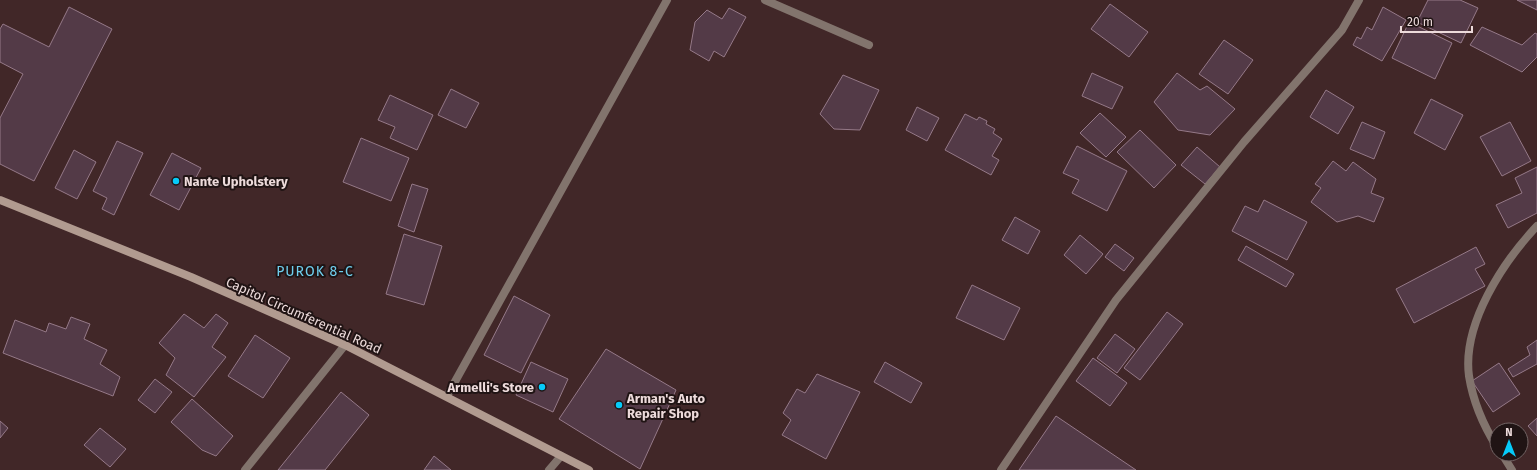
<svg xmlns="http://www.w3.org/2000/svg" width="1537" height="470" font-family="'Fira Sans',sans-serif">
<rect width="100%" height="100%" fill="#412728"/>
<path fill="#533a47" stroke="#957988" d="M 1428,0 L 1460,0 L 1478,8 L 1461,43 L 1417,22 Z
M 1517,0 L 1537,0 L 1537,10 Z
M 1110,4 L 1148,32 L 1129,57 L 1091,29 Z
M 69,7 L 112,29 L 34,181 L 0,164 L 0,118 L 23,74 L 0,62 L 0,29 L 3,24 L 49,47 Z
M 1383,7 L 1406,20 L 1382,61 L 1353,45 L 1357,37 L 1361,39 L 1367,27 L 1372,30 Z
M 729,8 L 746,17 L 724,57 L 714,51 L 709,61 L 690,50 L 695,22 L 707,10 L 722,19 Z
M 1409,22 L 1452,43 L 1435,79 L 1392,58 Z
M 1482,27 L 1522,45 L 1535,33 L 1537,34 L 1537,57 L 1522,72 L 1470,45 Z
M 1224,40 L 1253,60 L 1228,94 L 1199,74 Z
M 1092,73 L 1123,87 L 1112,109 L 1082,96 Z
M 1177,73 L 1200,90 L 1207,86 L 1235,109 L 1210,135 L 1178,130 L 1154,102 Z
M 843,75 L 879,90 L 860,130 L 834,129 L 820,114 Z
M 451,89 L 479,103 L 466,128 L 438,115 Z
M 1326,90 L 1354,107 L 1338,134 L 1310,117 Z
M 390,95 L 433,115 L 417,150 L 390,138 L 395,127 L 378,120 Z
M 1431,99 L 1463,115 L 1445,150 L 1414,133 Z
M 917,107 L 939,118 L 927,141 L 906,130 Z
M 1100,113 L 1126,137 L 1106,157 L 1080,133 Z
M 965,114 L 977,120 L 979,117 L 987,121 L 986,124 L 995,129 L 993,133 L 1002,139 L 992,156 L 999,160 L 991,175 L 945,150 Z
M 1362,122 L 1385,132 L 1374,159 L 1350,149 Z
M 1510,122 L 1531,161 L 1502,176 L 1480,137 Z
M 1140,130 L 1176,165 L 1154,188 L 1117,152 Z
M 361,138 L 409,158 L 391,201 L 343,182 Z
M 117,141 L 143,153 L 114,215 L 102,209 L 107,198 L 93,191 Z
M 1077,146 L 1127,171 L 1107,211 L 1072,193 L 1079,180 L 1063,173 Z
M 1197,147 L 1220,167 L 1205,184 L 1181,165 Z
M 74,150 L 96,162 L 77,199 L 55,188 Z
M 172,153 L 201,168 L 179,210 L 150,195 Z
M 1333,161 L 1346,171 L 1353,162 L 1376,179 L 1371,193 L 1384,198 L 1374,222 L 1358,216 L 1337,222 L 1311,202 L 1321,188 L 1315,184 Z
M 1537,167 L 1537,213 L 1508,228 L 1496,205 L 1522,193 L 1515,178 Z
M 412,184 L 428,189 L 414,232 L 398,226 Z
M 1264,200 L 1307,222 L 1287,260 L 1232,231 L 1245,206 L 1258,212 Z
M 1015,217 L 1040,231 L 1028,254 L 1002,240 Z
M 404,234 L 442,246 L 424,305 L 386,294 Z
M 1080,235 L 1103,254 L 1086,274 L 1064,255 Z
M 1115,244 L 1134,258 L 1124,271 L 1105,257 Z
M 1246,246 L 1294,274 L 1286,287 L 1238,260 Z
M 1476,247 L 1485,264 L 1475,269 L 1485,286 L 1414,323 L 1396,289 Z
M 972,285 L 1020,308 L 1004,340 L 956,318 Z
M 514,296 L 550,315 L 521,373 L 484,355 Z
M 1167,312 L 1183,324 L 1140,380 L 1124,368 Z
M 184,314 L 204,328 L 216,314 L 228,323 L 212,347 L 226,357 L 194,397 L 166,375 L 175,358 L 159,343 Z
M 71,317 L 90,324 L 84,339 L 107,350 L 100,364 L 120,377 L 113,396 L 3,353 L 15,320 L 46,332 L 49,323 L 66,329 Z
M 1115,334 L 1135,349 L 1117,373 L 1097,358 Z
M 255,335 L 290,358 L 263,398 L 228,376 Z
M 1537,340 L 1537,364 L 1513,377 L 1508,369 L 1530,355 L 1527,347 Z
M 606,349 L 676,390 L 640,469 L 559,419 Z
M 1093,358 L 1127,383 L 1110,406 L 1076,381 Z
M 531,362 L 568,379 L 553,412 L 516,395 Z
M 885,362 L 922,383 L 911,403 L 874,382 Z
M 1499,363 L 1520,394 L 1493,412 L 1472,381 Z
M 817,374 L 860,392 L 826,459 L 782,435 L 791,420 L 783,413 L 797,389 L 805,393 Z
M 155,379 L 172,392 L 155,413 L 138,400 Z
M 341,392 L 369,415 L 325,470 L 278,470 Z
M 192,399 L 233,436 L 216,456 L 202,450 L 171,422 Z
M 1056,416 L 1136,470 L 1019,470 Z
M 1537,418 L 1537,436 L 1528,426 Z
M 0,421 L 8,428 L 0,438 Z
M 100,428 L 126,449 L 110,467 L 84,445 Z
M 434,456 L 451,470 L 424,470 Z"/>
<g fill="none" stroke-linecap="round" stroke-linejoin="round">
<path stroke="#82746d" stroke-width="8" d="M 765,0 L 869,45
M 447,396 L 667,0
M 1497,447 C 1483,425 1473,401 1469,376 C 1462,324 1503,262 1537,226
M 1502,454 L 1512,470
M 245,470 L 345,345
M 549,470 L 561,456
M 1001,470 L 1116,300 L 1244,142 L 1342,30 L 1359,0"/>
<path stroke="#b19b90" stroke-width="8" d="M 0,200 L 191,277 L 345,345 L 589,470"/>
</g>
<g fill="#06cbf9" stroke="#201414" stroke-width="1.5">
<circle cx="176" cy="181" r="4"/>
<circle cx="542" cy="387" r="4"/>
<circle cx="619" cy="405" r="4"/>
</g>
<g text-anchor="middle" stroke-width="4" stroke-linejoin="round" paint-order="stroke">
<g font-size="13" font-weight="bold" fill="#eddbdb" stroke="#201414" text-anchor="start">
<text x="184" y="186">Nante Upholstery</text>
<text x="534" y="392" text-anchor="end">Armelli's Store</text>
<text x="627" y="403">Arman's Auto<tspan x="627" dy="15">Repair Shop</tspan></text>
</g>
<g font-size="13" fill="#eddbdb" stroke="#201414">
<text transform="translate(304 315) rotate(24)" y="5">Capitol Circumferential Road</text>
</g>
<g font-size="14" letter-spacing="1" fill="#6fceed" stroke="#201414">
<text x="315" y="276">PUROK 8-C</text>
</g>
</g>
<g transform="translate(1509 442)"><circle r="19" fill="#201414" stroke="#726464"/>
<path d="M0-3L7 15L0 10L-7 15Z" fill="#06cbf9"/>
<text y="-6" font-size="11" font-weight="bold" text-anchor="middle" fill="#eddbdb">N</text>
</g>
<path d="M1401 26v6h71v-6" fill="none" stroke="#eddbdb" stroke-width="2"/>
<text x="1407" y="26" font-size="12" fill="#eddbdb" stroke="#201414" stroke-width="3" paint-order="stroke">20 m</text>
</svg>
